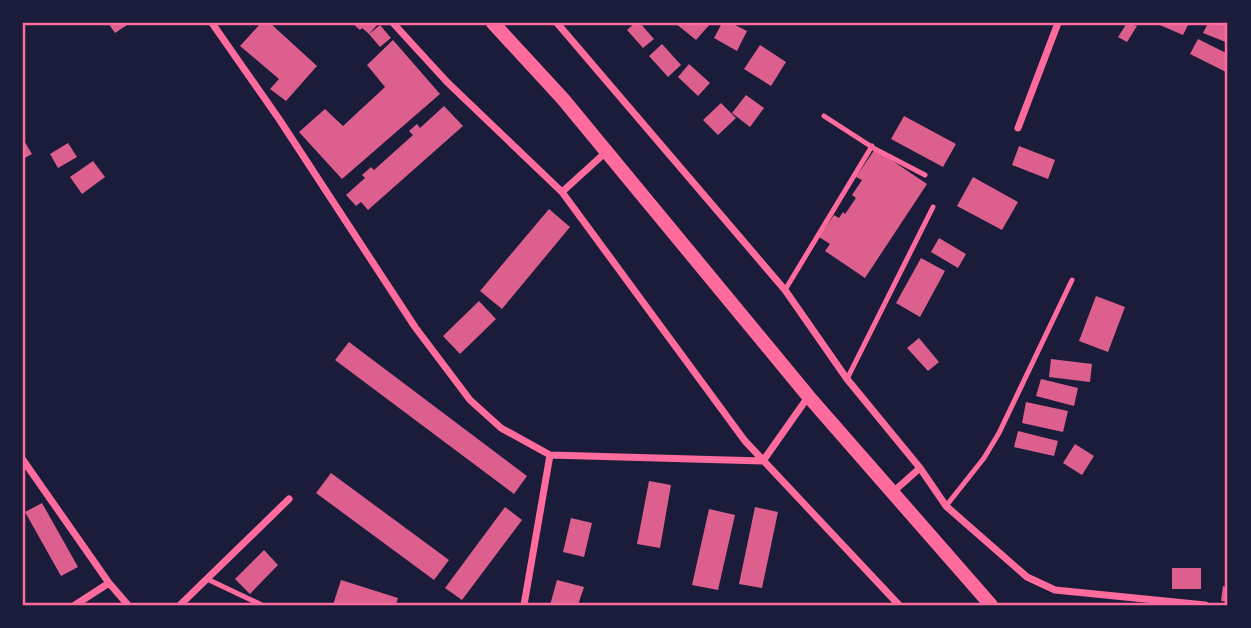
<svg xmlns="http://www.w3.org/2000/svg" width="1251" height="628" font-family="'Open Sans',sans-serif">
<rect width="100%" height="100%" fill="#1b1b3a"/>
<path fill="#dd5f8e" d="M 108,23 L 130,23 L 115,33 Z
M 261,23 L 270,23 L 317,66 L 286,101 L 270,89 L 279,79 L 240,46 Z
M 352,23 L 377,23 L 378,24 L 369,34 L 362,28 L 360,30 Z
M 635,23 L 640,23 L 654,39 L 643,48 L 627,30 Z
M 675,23 L 711,23 L 696,40 Z
M 722,23 L 731,23 L 747,31 L 737,51 L 714,38 Z
M 1127,23 L 1137,26 L 1127,42 L 1118,37 Z
M 1155,23 L 1189,23 L 1183,35 Z
M 1208,23 L 1221,23 L 1228,26 L 1228,43 L 1203,33 Z
M 380,25 L 391,38 L 380,47 L 369,34 Z
M 1198,39 L 1228,54 L 1228,73 L 1190,54 Z
M 393,40 L 440,94 L 342,179 L 299,132 L 325,109 L 343,126 L 385,87 L 367,65 Z
M 662,44 L 681,65 L 668,77 L 649,56 Z
M 760,45 L 786,62 L 771,86 L 744,69 Z
M 689,64 L 710,83 L 698,96 L 678,77 Z
M 746,95 L 764,108 L 750,127 L 732,113 Z
M 721,103 L 736,118 L 718,135 L 703,120 Z
M 444,106 L 463,126 L 368,210 L 361,202 L 356,206 L 346,195 L 365,178 L 362,175 L 371,167 L 374,170 L 413,135 L 409,131 L 417,124 L 420,128 Z
M 904,116 L 956,144 L 943,167 L 891,139 Z
M 23,139 L 32,154 L 23,159 Z
M 68,143 L 77,157 L 58,168 L 50,154 Z
M 1019,146 L 1055,160 L 1048,179 L 1012,165 Z
M 875,149 L 927,184 L 865,278 L 825,251 L 830,244 L 819,237 L 834,215 L 839,218 L 843,212 L 845,214 L 856,198 L 852,195 L 862,180 L 856,177 Z
M 93,161 L 105,177 L 82,194 L 70,177 Z
M 973,177 L 1018,202 L 1002,230 L 957,206 Z
M 549,209 L 570,227 L 502,309 L 480,291 Z
M 939,238 L 966,254 L 958,268 L 931,252 Z
M 921,258 L 945,271 L 920,317 L 896,303 Z
M 1096,296 L 1125,307 L 1108,352 L 1079,341 Z
M 479,301 L 496,319 L 460,354 L 443,336 Z
M 919,338 L 939,362 L 928,371 L 907,348 Z
M 349,342 L 527,476 L 514,494 L 335,360 Z
M 1051,359 L 1092,364 L 1090,382 L 1049,377 Z
M 1041,379 L 1078,388 L 1074,406 L 1036,396 Z
M 1026,402 L 1068,411 L 1063,432 L 1022,423 Z
M 1018,431 L 1058,441 L 1054,456 L 1014,447 Z
M 1075,444 L 1094,456 L 1082,475 L 1063,463 Z
M 331,473 L 449,560 L 434,580 L 316,493 Z
M 649,481 L 671,485 L 660,548 L 637,544 Z
M 42,503 L 78,567 L 61,576 L 25,512 Z
M 505,507 L 522,520 L 462,600 L 445,588 Z
M 755,507 L 778,512 L 762,588 L 739,584 Z
M 709,509 L 735,515 L 718,590 L 692,585 Z
M 571,518 L 592,523 L 584,557 L 563,552 Z
M 264,550 L 278,565 L 250,594 L 235,579 Z
M 1172,568 L 1201,568 L 1201,589 L 1172,589 Z
M 341,580 L 398,598 L 396,605 L 333,605 Z
M 557,580 L 584,587 L 578,605 L 550,605 Z
M 1223,586 L 1228,587 L 1228,602 L 1221,601 Z"/>
<g fill="none" stroke-linecap="round" stroke-linejoin="round">
<path stroke="#ff6b9d" stroke-width="5" d="M 824,116 L 875,149 L 925,175
M 785,290 L 872,146
M 847,379 L 933,207
M 946,506 L 984,458 L 999,433 L 1072,280
M 207,579 L 262,605"/>
<path stroke="#ff6b9d" stroke-width="7" d="M 212,23 L 279,119 L 415,327 L 470,400 L 501,428 L 550,455
M 393,23 L 447,82 L 562,192 L 745,441 L 899,605
M 557,23 L 785,290 L 847,379 L 920,468
M 1018,128 L 1058,23
M 562,192 L 606,152
M 23,460 L 109,583 L 128,605
M 893,492 L 920,468 L 946,506 L 1027,577 L 1055,590 L 1205,605
M 75,605 L 109,583
M 180,605 L 289,499
M 524,605 L 550,455 L 763,461 L 808,397"/>
<path stroke="#ff6b9d" stroke-width="14" d="M 493,23 L 563,99 L 809,397 L 991,605"/>
</g>
<rect width="1251" height="628" fill="none" stroke="#1b1b3a" stroke-width="49"/>
<rect x="24" y="24" width="1202" height="580" fill="none" stroke="#ff6b9d" stroke-width="2.5"/>
</svg>
